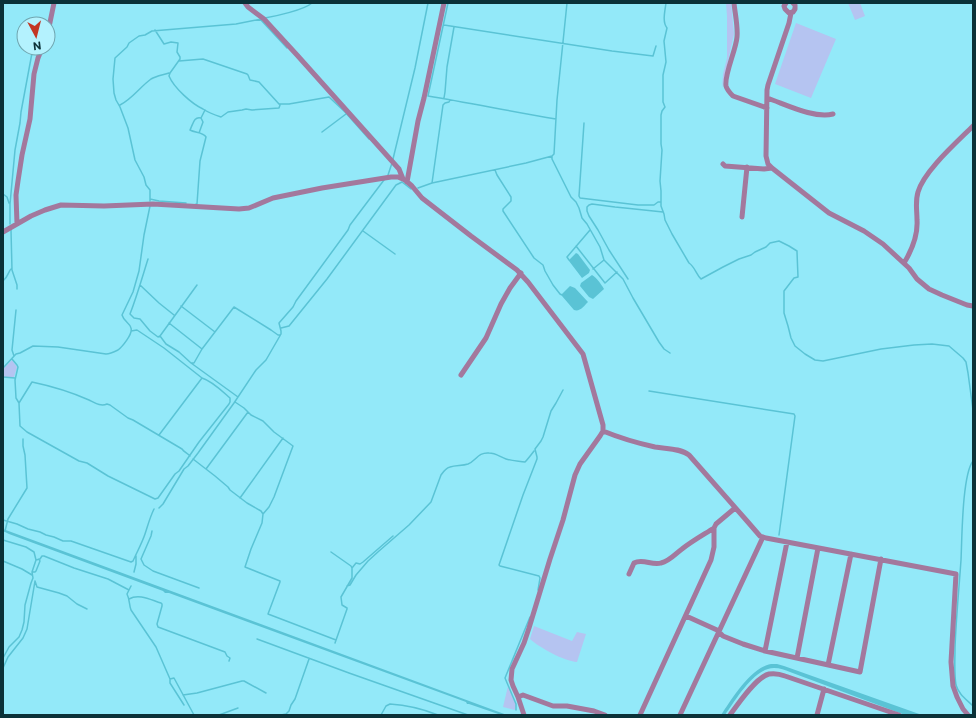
<svg xmlns="http://www.w3.org/2000/svg" width="976" height="718" font-family="Commissioner,sans-serif">
<rect width="100%" height="100%" fill="#93e9f9"/>
<path fill="#b5c4f1" d="M 726,3 L 731,3 L 734,34 L 722,88 L 723,74 L 727,58 L 727,16 Z
M 848,3 L 860,3 L 865,16 L 855,20 Z
M 796,23 L 836,39 L 811,98 L 775,84 Z
M 12,360 L 17,367 L 14,377 L 3,377 L 3,369 Z
M 534,626 L 572,641 L 577,632 L 586,634 L 577,662 C 564,661 540,648 530,639 Z
M 508,686 L 516,705 L 515,710 L 503,707 Z"/>
<path fill="#5ac3d5" d="M 576,253 L 578,254 L 590,270 L 589,273 L 582,278 L 569,261 L 569,260 Z
M 592,275 C 597,278 601,284 604,289 L 593,299 L 589,297 L 580,286 L 581,283 Z
M 570,286 L 575,288 L 588,302 C 584,306 580,312 574,310 L 562,296 L 562,294 Z
M 3,529 L 41,543 L 507,715 L 501,715 L 469,704 L 467,704 L 466,702 L 169,593 L 165,593 L 163,591 L 9,534 L 3,531 Z
M 771,664 L 777,664 L 784,666 L 922,715 L 905,715 L 790,672 C 785,670 780,668 774,668 C 754,668 735,701 725,715 L 721,715 C 732,699 750,668 771,664 Z"/>
<g fill="none" stroke-linecap="round" stroke-linejoin="round">
<path stroke="#5ac3d5" stroke-width="1.5" d="M 448,3 L 428,96 C 471,103 513,112 556,119
M 567,3 L 557,100 L 554,154 L 552,156 L 552,159 L 571,197 L 576,202 L 579,208 L 582,218 L 587,224 L 600,247 L 604,260 L 623,279 L 633,298 L 659,342 L 664,349 L 670,353
M 666,3 C 665,11 662,22 667,28 L 664,41 L 666,62 L 663,75 L 663,102 L 665,107 L 662,111 L 661,115 L 661,144 L 662,150 L 660,181 L 661,191 L 661,206 L 664,214 L 665,220 L 672,234 L 689,263 C 695,267 696,274 701,279 L 723,267 L 739,259 L 751,255 L 755,252 L 766,247 L 770,243 L 779,241 L 789,246 L 797,251 L 797,252 L 798,277 L 794,278 L 784,291 L 784,313 L 788,326 L 791,338 L 795,346 L 805,354 L 815,360 L 823,361 L 881,349 L 914,345 L 932,344 L 949,346 L 963,358 L 966,362 L 968,373 L 973,410
M 265,18 C 276,16 304,10 312,3
M 260,19 L 287,48
M 444,25 L 612,51 L 653,56 L 656,46
M 155,30 L 164,44 L 171,42 L 178,43 L 177,52 L 180,57 L 180,59 L 170,73 L 169,76 C 174,88 192,104 203,109 C 209,113 215,115 221,117 L 228,112 L 242,110 L 246,109 L 252,110 L 279,108 L 280,105
M 179,61 L 203,59 L 247,74 L 248,75 L 250,80 L 259,82 L 279,104 L 289,104 L 329,97 L 345,112 L 369,139
M 444,98 L 445,92 L 447,67 L 454,27
M 120,105 C 132,99 140,87 151,79 C 156,76 163,75 169,73
M 584,123 L 579,196 L 580,198 L 638,205 L 654,205 L 658,202 L 661,202
M 322,132 L 346,114
M 199,133 L 203,122 L 201,118
M 393,159 L 415,68 L 428,3
M 495,170 L 497,175 L 511,197 L 511,201 L 503,209 L 503,211 L 534,258 L 543,265 L 545,271 L 553,285 L 560,294 L 562,295
M 388,175 L 392,163
M 432,183 L 443,105 L 445,103 L 449,102 L 450,100
M 418,188 L 432,183 L 526,163 L 552,156
M 3,194 L 7,197 L 9,203
M 150,199 L 159,201 L 186,203
M 150,201 L 150,190 L 146,185 L 144,177 L 135,160 L 128,128 L 120,107 L 116,100 L 114,93 L 113,79 L 115,58 L 127,47 L 129,43 L 139,36 L 145,35 L 152,31 L 236,24 L 261,19
M 196,204 L 197,204 L 200,161 L 206,137 C 203,132 195,133 190,130 C 193,124 194,116 201,118 L 205,110
M 10,224 L 10,204 L 15,150 L 20,123 L 21,112 L 32,53
M 11,230 L 12,270 L 17,285 L 17,289
M 363,231 L 395,254
M 576,246 L 605,283 L 617,272
M 148,259 C 142,278 137,296 130,314 L 134,318 L 140,319 L 150,331 L 158,337 L 160,336 L 197,285
M 569,260 L 567,257 L 590,230
M 593,269 L 604,260
M 628,279 L 609,250 L 598,230 L 589,216 L 587,211 L 587,207 L 589,205 L 592,204 L 615,207 L 625,208 L 663,212
M 3,281 C 9,276 8,271 12,268
M 140,285 L 159,303 L 174,315
M 181,306 L 215,332
M 169,323 L 202,349
M 281,328 L 289,326 L 327,279 L 396,185 L 402,182 L 411,189
M 131,331 L 137,330 L 164,348 L 202,378
M 160,336 L 166,344 L 179,352 L 191,363 L 238,397
M 14,356 L 12,350 L 16,310
M 12,359 L 17,365 L 18,367 L 15,380 L 16,398 L 19,403 L 20,426 L 27,432 L 79,461 L 87,463 L 108,476 L 155,499 L 158,498 L 175,474 L 179,471 L 199,442 L 229,404 L 230,402 L 230,398 C 222,391 212,381 202,378 L 159,435
M 191,363 L 194,363 L 202,349 L 234,307 L 271,330 L 278,335 L 280,335
M 3,368 L 16,354 L 20,353 L 33,346 L 58,347 L 106,354 C 110,354 114,352 118,350 C 122,347 133,334 131,328 C 130,323 124,322 122,315 L 133,292 L 139,271 L 144,235 L 150,206
M 3,377 L 15,378
M 649,391 L 794,414 L 795,416 L 779,535
M 235,402 L 244,408 L 251,415 L 263,421 L 274,432 L 293,446 L 274,497 L 269,507 L 263,514
M 19,403 L 32,382 C 51,386 71,392 89,400 C 95,403 101,407 107,404 L 110,405 L 128,418 L 133,420 L 182,449 C 184,452 187,453 190,456
M 193,459 L 215,476 L 228,487 L 230,490 L 247,503 L 261,511 L 263,514 L 262,523 L 251,549 L 245,567 L 280,581 L 280,582 L 268,614 L 336,640
M 973,461 C 962,475 962,540 961,560 C 959,589 956,619 955,648 C 955,660 954,673 956,685 C 959,695 966,699 973,706
M 206,469 L 248,412
M 240,498 L 283,438
M 159,508 L 163,504 L 184,469 L 188,466 L 198,453 L 234,403 L 256,370 L 266,360 L 281,334 L 281,331 L 279,323 L 293,307 L 296,301 L 348,230 L 350,225 L 384,180
M 3,520 L 17,524 L 28,529 L 40,532 L 46,535 L 54,537 L 63,541 L 71,541 L 131,562 L 133,561 C 137,552 142,543 145,534 C 148,525 150,517 154,509
M 5,531 L 8,519 L 27,488 L 25,455 L 23,446 L 23,439
M 152,531 L 151,536 L 141,559 L 144,565 L 153,571 L 199,588
M 3,540 L 26,547 L 34,552 L 36,560 L 40,559 L 42,556 L 44,556 L 74,568 L 108,579 L 129,590
M 331,552 L 351,566 L 352,568 L 352,578 L 341,597 L 342,605 L 347,608 L 347,609 L 335,643
M 3,561 L 22,569 L 32,575
M 352,568 L 356,563 L 360,564 L 363,562 L 393,536
M 33,572 L 35,572 L 36,571 L 40,561 L 39,559
M 134,572 L 136,564 L 136,556
M 35,581 L 37,587 L 59,593 L 67,596 L 77,604 L 87,609
M 131,586 L 127,594 C 130,600 129,605 131,610 L 156,647 L 170,679 L 174,678 L 194,715
M 347,586 L 350,585 L 356,575 L 368,561 L 379,551 L 409,525 L 431,502 L 441,475 C 443,472 446,468 450,467 C 456,465 462,466 468,464 C 476,461 478,452 489,453 C 496,453 500,457 506,459 C 512,461 519,461 525,462 C 528,459 531,455 534,451
M 538,590 L 540,578 L 539,576 L 500,566 L 499,565 L 523,495 L 537,459 L 537,457 L 535,449 L 541,441 L 543,437 L 551,411 L 556,403 L 563,390
M 129,599 C 139,593 151,600 161,603 L 162,604 L 162,606 L 157,624 L 158,627 L 225,652 L 227,656 L 230,658 L 229,661
M 257,639 L 349,673 L 468,715
M 3,658 L 9,647 L 19,637 L 22,630 L 24,622 L 25,605 L 31,583 L 33,578 L 32,572 L 36,560
M 3,668 L 8,657 L 23,638 L 27,629 L 35,581
M 170,679 L 170,683 L 184,705
M 183,695 L 197,693 L 242,681 L 244,681 L 266,693
M 516,710 L 516,704 L 505,678 L 530,617
M 219,715 L 238,708
M 281,715 L 286,714 L 289,711 L 291,705 L 295,699 L 309,659
M 381,715 L 386,706 L 390,704 C 406,705 423,709 438,715"/>
<path stroke="#a3789d" stroke-width="5" d="M 245,3 L 248,7 L 264,19 L 297,55 L 399,169 L 403,179
M 734,3 C 735,14 738,26 737,37 C 736,50 724,75 726,86 C 727,90 730,93 733,96 L 767,108
M 786,3 L 784,6 L 785,9 L 789,13 L 793,12 L 795,9 L 795,5 L 793,3
M 791,13 L 789,23 L 768,85 L 767,90 L 766,156 L 768,164 L 772,168 L 829,213 L 864,231 L 883,244 L 909,268 L 917,279 L 929,289 L 942,295 L 967,305 L 973,306
M 48,32 L 54,3
M 767,98 C 785,104 814,119 833,114
M 723,164 L 725,166 L 764,169 L 772,168
M 407,182 L 418,121 L 424,98 L 444,3
M 742,217 L 747,167
M 17,224 L 16,195 L 18,181 L 22,155 L 30,119 L 34,74 L 38,58 L 42,48
M 3,232 L 31,216 L 45,210 L 61,205 L 104,206 L 153,204 L 239,209 L 249,208 L 273,198 L 322,188 L 391,177 L 398,177 L 405,180 L 412,186 L 422,198 L 471,236 L 517,270 L 528,282 L 583,354 L 603,425 L 603,431 L 600,436 L 580,464 L 575,475 L 563,520 L 550,559 L 529,628 L 524,643 L 512,669 L 511,680 L 513,686 L 518,697 L 524,715
M 904,263 C 912,250 918,235 917,220 C 917,210 915,202 918,192 C 924,171 957,142 973,126
M 461,375 L 486,338 L 501,304 L 510,288 L 521,273
M 603,431 C 620,438 637,443 655,447 C 666,449 680,448 689,455 L 747,521 L 760,536 L 766,538 L 956,574 L 951,662 L 953,686 L 957,697 L 963,709 L 968,715
M 629,574 L 634,563 C 643,558 652,566 661,563 C 670,561 675,554 682,549 C 692,541 703,535 714,528
M 686,616 L 717,630 L 723,636 L 743,644 L 765,651 L 860,672 L 881,559
M 765,651 L 787,542
M 797,658 L 818,548
M 828,665 L 851,554
M 518,697 L 523,695 L 553,706 L 567,706 L 594,711 L 605,715
M 640,715 L 711,560 L 714,547 L 714,528 L 716,524 L 735,508
M 680,715 L 763,537
M 730,715 C 738,704 756,677 769,674 C 775,673 780,674 785,676 L 899,715
M 817,715 L 824,689"/>
</g>
<rect width="976" height="718" fill="none" stroke="#0b3138" stroke-width="8"/>
<g transform="translate(36 36) rotate(173)"><circle r="19" fill="#b4f2fe" stroke="#70a5af"/>
<path d="M0-3L7 15L0 10L-7 15Z" fill="#c33724"/>
<text y="-6" font-size="11" font-weight="bold" text-anchor="middle" fill="#0b3138">N</text>
</g>
</svg>
